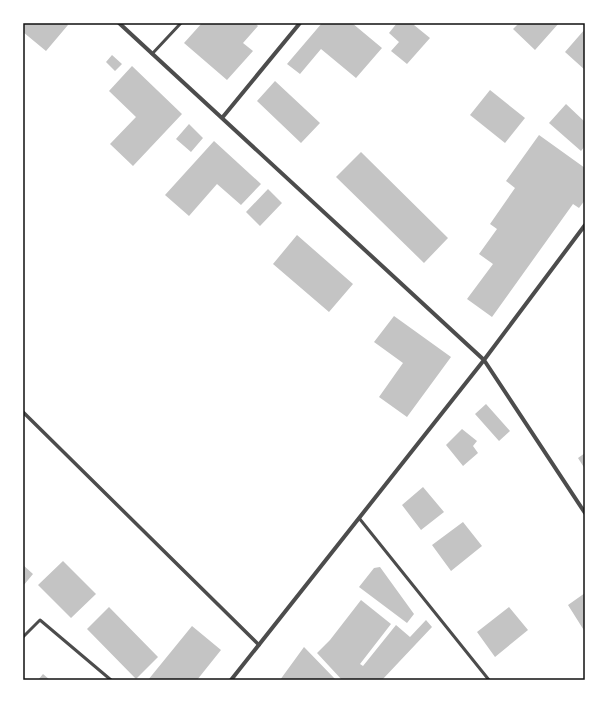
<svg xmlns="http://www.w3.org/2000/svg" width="608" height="703" font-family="'Times New Roman',serif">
<rect width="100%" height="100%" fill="#fff"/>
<path fill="#c4c4c4" d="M 23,23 L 66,23 L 68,25 L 46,51 L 23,32 Z
M 202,23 L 255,23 L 258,26 L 243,43 L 253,51 L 227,80 L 184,43 Z
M 322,23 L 352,23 L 382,48 L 356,78 L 321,49 L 300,74 L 287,64 Z
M 397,23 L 416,23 L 414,25 L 430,38 L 407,64 L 391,51 L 399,42 L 389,33 Z
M 519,23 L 559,23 L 535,50 L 513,29 Z
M 585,29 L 585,70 L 565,52 Z
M 112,55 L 122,64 L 115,71 L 106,62 Z
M 132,66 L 182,114 L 133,166 L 110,144 L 136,117 L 109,91 Z
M 275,81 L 320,123 L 301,143 L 257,101 Z
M 490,90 L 525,118 L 505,143 L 470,115 Z
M 566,104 L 585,122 L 585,146 L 581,151 L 549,123 Z
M 189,124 L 203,138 L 191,152 L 176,139 Z
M 539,135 L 585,168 L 585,200 L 579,208 L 573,204 L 492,317 L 467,299 L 493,264 L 479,254 L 497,229 L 490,224 L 515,188 L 506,181 Z
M 214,141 L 261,184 L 241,205 L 217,184 L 189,216 L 165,195 Z
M 361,152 L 448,238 L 424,263 L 336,177 Z
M 268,189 L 282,203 L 260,226 L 246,212 Z
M 297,235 L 353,284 L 329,312 L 273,264 Z
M 394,316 L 451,357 L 407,417 L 379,397 L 403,363 L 374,342 Z
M 486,404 L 510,431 L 499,441 L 475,414 Z
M 462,429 L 477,441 L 473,446 L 478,453 L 463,466 L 446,445 Z
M 585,453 L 585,469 L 578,458 Z
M 423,487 L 444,512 L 421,530 L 402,505 Z
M 463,522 L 482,546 L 451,571 L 432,545 Z
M 63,561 L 96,594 L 71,618 L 38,585 Z
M 23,565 L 33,574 L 23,586 Z
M 380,567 L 414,614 L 407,623 L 359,587 L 374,568 Z
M 585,593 L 585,632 L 568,605 Z
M 361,600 L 391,624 L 360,664 L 363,666 L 396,625 L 410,637 L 426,620 L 432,627 L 382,680 L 342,680 L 317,653 L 330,640 Z
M 109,607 L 158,657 L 136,679 L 87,629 Z
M 509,607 L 528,630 L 495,657 L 477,632 Z
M 192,626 L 221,650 L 197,680 L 148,680 Z
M 304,647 L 336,680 L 280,680 Z
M 43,674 L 50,680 L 38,680 Z"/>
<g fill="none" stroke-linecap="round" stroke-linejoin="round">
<path stroke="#4c4c4c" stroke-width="3" d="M 152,54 L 181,23
M 359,518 L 489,680
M 23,637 L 40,620 L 111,680"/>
<path stroke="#4c4c4c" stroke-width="3.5" d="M 23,412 L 259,645"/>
<path stroke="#4c4c4c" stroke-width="4" d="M 119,23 L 484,360 L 585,513
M 222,118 L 300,23
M 231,680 L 484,360 L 585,225"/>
</g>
<rect width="608" height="703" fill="none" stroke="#ffffff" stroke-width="48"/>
<rect x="24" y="24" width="560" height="655" fill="none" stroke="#111" stroke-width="1.5"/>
</svg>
